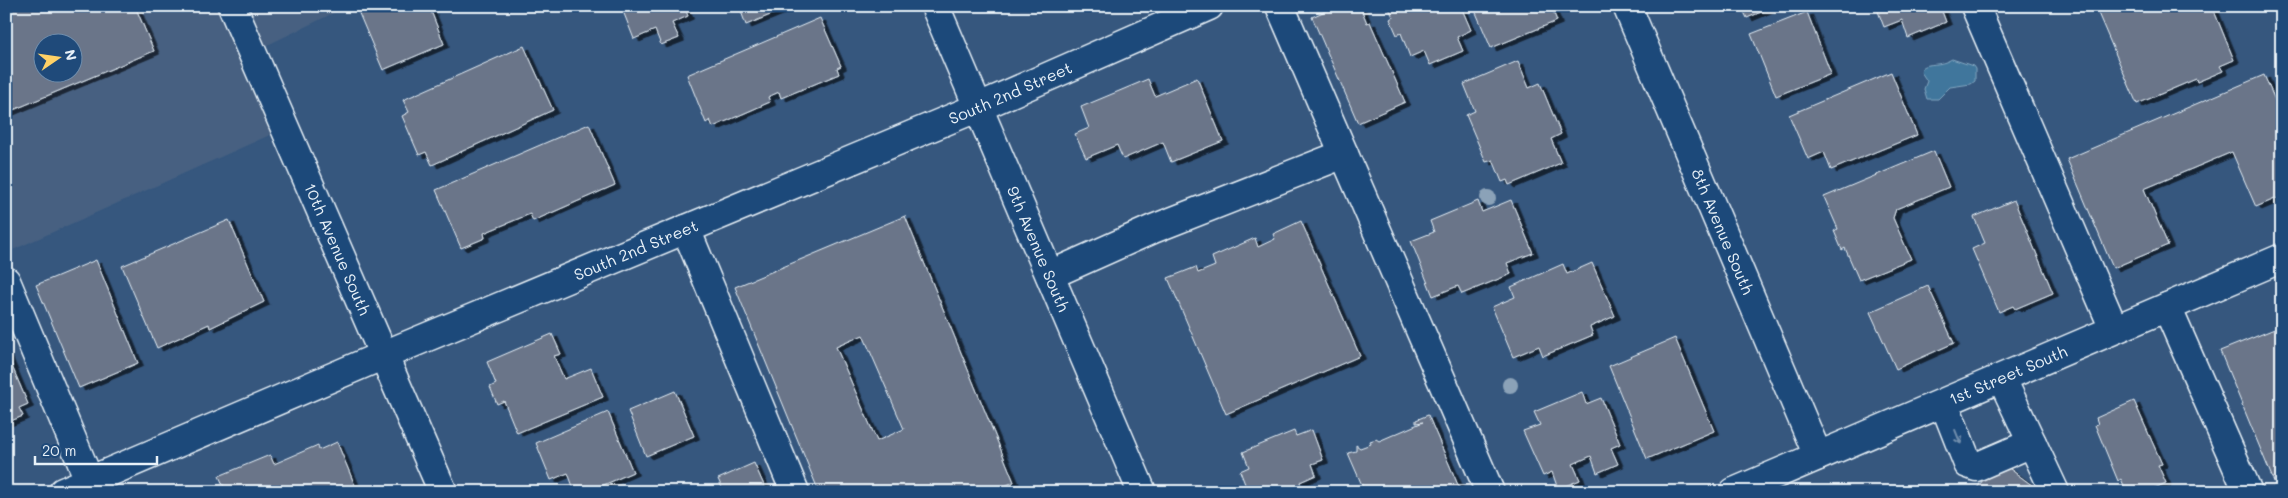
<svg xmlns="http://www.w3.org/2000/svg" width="2288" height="498" font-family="Mali,sans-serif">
<defs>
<filter id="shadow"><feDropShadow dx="5.5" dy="3" stdDeviation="0" flood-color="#0009"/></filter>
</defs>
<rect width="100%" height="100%" fill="#36577e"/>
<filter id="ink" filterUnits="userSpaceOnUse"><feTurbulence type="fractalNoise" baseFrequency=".02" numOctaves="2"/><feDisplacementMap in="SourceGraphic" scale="10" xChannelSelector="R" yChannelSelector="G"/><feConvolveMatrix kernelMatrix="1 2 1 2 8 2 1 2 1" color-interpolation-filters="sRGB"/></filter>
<g filter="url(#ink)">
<path fill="#466081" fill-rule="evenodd" d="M 6,6 L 348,6 L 247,55 L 281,130 L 6,253 ZM 42,42 L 72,42 L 72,72 L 42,72 Z"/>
<path fill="#3f769c" stroke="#83a7c1" d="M 1952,59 L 1973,66 L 1975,69 L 1975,81 L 1971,84 L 1950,87 L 1938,99 L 1927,99 L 1924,89 L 1927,81 L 1921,72 L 1922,68 C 1929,62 1939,67 1952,59 Z"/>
<path fill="#6a7589" stroke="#e8f1f8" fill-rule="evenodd" filter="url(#shadow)" d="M 6,6 L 135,6 L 154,51 L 6,113 ZM 42,42 L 72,42 L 72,72 L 42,72 Z
M 371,6 L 429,6 L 444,44 L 383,70 L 358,11 Z
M 621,6 L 684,6 L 688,16 L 672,23 L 679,38 L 661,45 L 655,30 L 634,39 Z
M 739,6 L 792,6 L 746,25 Z
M 1336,6 L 1360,6 L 1367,23 L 1370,22 L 1405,102 L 1358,123 L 1312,17 Z
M 1388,6 L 1468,6 L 1462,9 L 1471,30 L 1457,37 L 1463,51 L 1430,65 L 1424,51 L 1410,57 L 1401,33 L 1397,35 L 1390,19 L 1393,17 Z
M 1478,6 L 1551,6 L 1557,21 L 1491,48 L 1474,8 Z
M 1741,6 L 1775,6 L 1747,18 Z
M 1876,6 L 1940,6 L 1946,22 L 1908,38 L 1902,20 L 1884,27 Z
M 2095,6 L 2212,6 L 2234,60 L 2220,66 L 2223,71 L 2197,82 L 2196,79 L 2137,104 Z
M 1807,12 L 1831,74 L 1776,96 L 1751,34 Z
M 820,18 L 841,66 L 837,68 L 839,74 L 781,98 L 779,92 L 768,97 L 770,102 L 713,127 L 710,120 L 706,123 L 687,75 Z
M 524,46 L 553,110 L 432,165 L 426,152 L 419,155 L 402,116 L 409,112 L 403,100 Z
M 1518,61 L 1529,88 L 1540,83 L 1561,134 L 1551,139 L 1561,163 L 1509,185 L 1507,180 L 1502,182 L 1493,160 L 1486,162 L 1466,115 L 1475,111 L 1464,84 Z
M 1891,72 L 1917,135 L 1831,170 L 1824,152 L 1808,159 L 1789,115 Z
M 2264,75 L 2282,116 L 2282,196 L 2256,207 L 2232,152 L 2144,189 L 2168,245 L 2113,268 L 2067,159 Z
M 1197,78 L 1223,141 L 1171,162 L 1163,142 L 1123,159 L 1117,145 L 1086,158 L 1075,134 L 1089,128 L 1081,107 L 1148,79 L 1155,96 Z
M 589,124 L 615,185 L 533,221 L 530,214 L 484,233 L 485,238 L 461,248 L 436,190 Z
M 1934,151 L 1949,187 L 1896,209 L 1893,218 L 1911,259 L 1859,280 L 1845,248 L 1842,250 L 1834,231 L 1838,229 L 1824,197 Z
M 1511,200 L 1533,253 L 1507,263 L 1511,274 L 1462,294 L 1458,286 L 1433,296 L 1411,241 L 1434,232 L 1430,221 L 1478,201 L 1482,212 Z
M 2014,200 L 2053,293 L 2015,309 L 2013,306 L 1999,312 L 1972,249 L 1985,243 L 1974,217 Z
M 905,216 L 1014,482 L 990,492 L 819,492 L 735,287 ZM 863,335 L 904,429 L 877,441 L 836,347 Z
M 229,220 L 264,302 L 210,328 L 209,324 L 157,348 L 122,266 Z
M 1301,221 L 1360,356 L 1226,414 L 1168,278 L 1196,267 L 1198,273 L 1215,266 L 1212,257 L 1255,238 L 1258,247 L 1275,239 L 1273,234 Z
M 96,260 L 138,363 L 79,388 L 36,285 Z
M 1592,263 L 1615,316 L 1590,327 L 1593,335 L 1543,356 L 1539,346 L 1513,357 L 1492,307 L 1515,297 L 1511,287 L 1563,264 L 1567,274 Z
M 1928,286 L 1954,343 L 1896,369 L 1870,312 Z
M 2282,326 L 2282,487 L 2277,489 L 2220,351 Z
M 552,334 L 561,354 L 554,356 L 564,379 L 591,368 L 603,397 L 517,433 L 504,401 L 497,404 L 490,387 L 496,384 L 487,362 Z
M 1675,338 L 1714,431 L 1647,459 L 1609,366 Z
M 6,352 L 28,404 L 19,408 L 23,416 L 6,423 Z
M 675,391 L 694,436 L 646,456 L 628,411 Z
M 1582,392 L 1586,404 L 1601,398 L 1620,444 L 1611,448 L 1618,464 L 1597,473 L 1591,456 L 1573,464 L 1580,480 L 1558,489 L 1552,472 L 1543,476 L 1523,431 L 1540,425 L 1534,412 Z
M 2134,401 L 2162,464 L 2158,465 L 2166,483 L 2146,492 L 2127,492 L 2121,479 L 2118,481 L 2095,425 L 2098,424 L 2096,418 Z
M 608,412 L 633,472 L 588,492 L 575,492 L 568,473 L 551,480 L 536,443 Z
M 1428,415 L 1461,492 L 1365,492 L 1348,453 L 1356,451 L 1356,445 L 1360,448 L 1371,444 L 1370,441 L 1376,439 L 1379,441 L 1423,422 L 1416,423 L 1416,420 Z
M 1312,430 L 1323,460 L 1312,464 L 1316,475 L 1300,482 L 1303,492 L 1248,492 L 1240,471 L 1249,467 L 1243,452 L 1294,431 L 1296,436 Z
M 337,442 L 356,488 L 346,492 L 213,492 L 224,487 L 219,476 L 270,455 L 274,464 L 318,445 L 319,450 Z
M 1998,460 L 2041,492 L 1974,492 Z
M 754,463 L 767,492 L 724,492 L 718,479 Z"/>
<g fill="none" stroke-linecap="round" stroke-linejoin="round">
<g stroke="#e8f1f8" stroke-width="31">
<g id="minor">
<path id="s1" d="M 232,6 L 443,492"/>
<path id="s2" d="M 935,6 L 1142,492"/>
<path d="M 1280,6 L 1490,492"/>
<path id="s3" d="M 1627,6 L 1818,456"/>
<path d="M 1975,6 L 2114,329"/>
<path d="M 686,229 L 795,492"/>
<path d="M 1050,275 L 1153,229 L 1344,154"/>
<path d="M 6,281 L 94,492"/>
<path d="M 2167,307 L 2248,492"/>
<path d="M 2002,379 L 2055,492"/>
<path d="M 1944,403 L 1968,464 L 1976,467 L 2032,443"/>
<path id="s4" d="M 63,492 L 384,355 L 979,107 L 1209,6"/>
<path id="s5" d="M 1734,492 L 2282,258"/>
</g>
</g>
<use href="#minor" stroke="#1f4a7a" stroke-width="28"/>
</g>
<g fill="#8ba2b8">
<circle cx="1488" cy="198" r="8"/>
<circle cx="1510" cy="385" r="8"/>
</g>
<defs><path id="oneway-shaft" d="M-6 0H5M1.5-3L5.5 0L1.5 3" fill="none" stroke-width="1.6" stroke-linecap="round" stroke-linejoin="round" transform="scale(1.25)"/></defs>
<use stroke="#6f8dac" href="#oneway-shaft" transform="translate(1958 437) rotate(68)"/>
</g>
<g text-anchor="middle" stroke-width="4" stroke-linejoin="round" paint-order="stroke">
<g font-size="16" fill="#e8f1f8" stroke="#1f4a7a">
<text dy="6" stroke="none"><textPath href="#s4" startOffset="1028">South 2nd Street</textPath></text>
<text dy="6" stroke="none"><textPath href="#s3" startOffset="245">8th Avenue South</textPath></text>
<text dy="6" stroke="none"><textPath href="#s1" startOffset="265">10th Avenue South</textPath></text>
<text dy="6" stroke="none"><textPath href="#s2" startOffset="264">9th Avenue South</textPath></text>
<text dy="6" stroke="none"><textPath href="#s4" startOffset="622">South 2nd Street</textPath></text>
<text dy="6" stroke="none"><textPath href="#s5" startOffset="298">1st Street South</textPath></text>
</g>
</g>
<rect width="2288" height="498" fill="none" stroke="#1f4a7a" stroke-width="25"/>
<rect x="12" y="12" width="2263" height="473" fill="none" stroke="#e8f1f8" stroke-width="2" filter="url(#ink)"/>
<g transform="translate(58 58) rotate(77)"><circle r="24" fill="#1f4a7a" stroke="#6f8dac"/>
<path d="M0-4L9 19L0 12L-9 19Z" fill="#ffd166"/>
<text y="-8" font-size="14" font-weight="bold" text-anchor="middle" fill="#e8f1f8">N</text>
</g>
<path d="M35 456v8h122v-8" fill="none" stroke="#e8f1f8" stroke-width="2.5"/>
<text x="42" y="456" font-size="15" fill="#e8f1f8" stroke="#1f4a7a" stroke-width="4" paint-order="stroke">20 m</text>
</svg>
